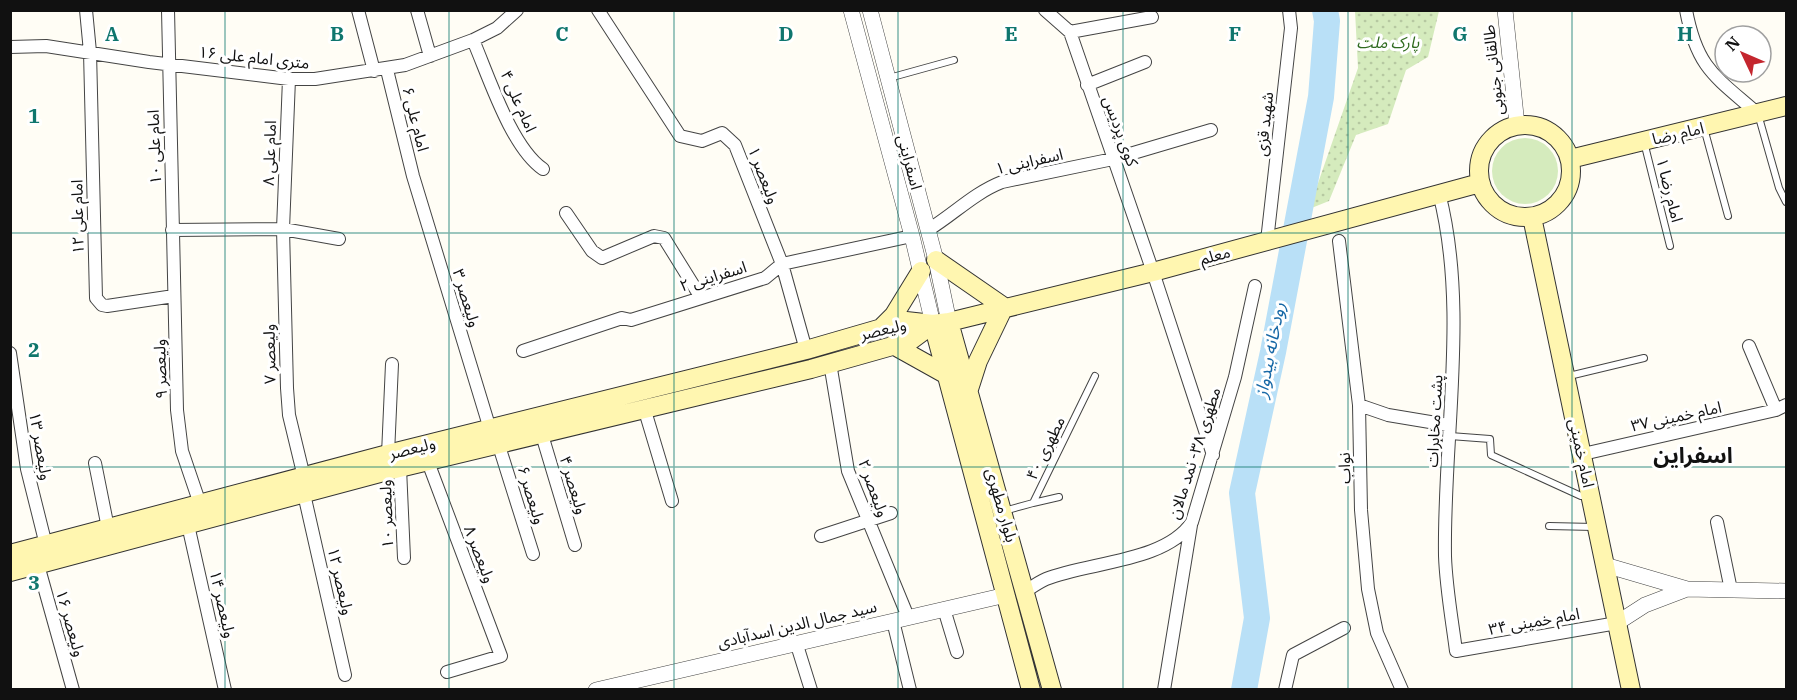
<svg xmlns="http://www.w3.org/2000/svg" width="1797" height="700" font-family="'IBM Plex Serif','Noto Sans Arabic',serif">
<defs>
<pattern id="park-dots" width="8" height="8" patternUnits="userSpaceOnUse" patternTransform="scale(1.5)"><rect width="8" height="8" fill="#d5ebbd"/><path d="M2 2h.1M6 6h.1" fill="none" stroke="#b6c8a1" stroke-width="1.8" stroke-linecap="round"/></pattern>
</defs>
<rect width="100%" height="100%" fill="#fffdf5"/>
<path fill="#d5ebbd" d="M1492 171a33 33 0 1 1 66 0a33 33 0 1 1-66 0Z"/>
<path fill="url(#park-dots)" d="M 1355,11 L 1439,11 L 1428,57 L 1406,70 L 1388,124 L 1356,135 L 1329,201 L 1309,209 L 1358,68 Z"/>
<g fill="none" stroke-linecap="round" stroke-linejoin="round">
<path stroke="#b9e0f7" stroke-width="26" d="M 1244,690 L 1257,618 L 1242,493 L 1273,352 L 1321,97 L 1327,21 L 1325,10"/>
<g stroke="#444" stroke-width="8">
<path id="service" d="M 889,78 L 954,60
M 1758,114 L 1779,188 L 1786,202
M 1704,128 L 1728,216
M 1644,142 L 1670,246
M 1569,376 L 1644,358
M 1450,436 L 1490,439 L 1491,455 L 1581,496 L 1587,495
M 1033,503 L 1059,497
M 1004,511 L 1033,503 L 1095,376
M 1549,526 L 1594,527"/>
</g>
<g stroke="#444" stroke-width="14">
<path id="minor" d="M 86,10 L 90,52 L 96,298 L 102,305 L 107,306 L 174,296
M 168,10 L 177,410 L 182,451 L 200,504
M 358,10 L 374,71
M 417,10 L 430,56
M 598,10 L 680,136 L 702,141 L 722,133 L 735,145 L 782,264 L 806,350
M 1045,10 L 1070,32 L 1153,272 L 1213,455
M 1686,10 C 1697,69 1716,77 1758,114
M 1070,32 L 1152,17
M 473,40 C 489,77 511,147 543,169
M 10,47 L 46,46 L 149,62 L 289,79 L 315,79 L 405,65 L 473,40 L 497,28 L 517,10
M 387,70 L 413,176 L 490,429
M 289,79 L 283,229 L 287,388 L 289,415 L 304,477
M 1087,85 L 1145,62
M 1439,193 C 1469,309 1443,437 1445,556 C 1446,587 1452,620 1456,651 L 1617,623
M 566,213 L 592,251 L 602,258 L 654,236 L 664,238 L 700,296
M 172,230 L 283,229 L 339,239
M 928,230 C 954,214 974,193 1002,182 L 1113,159 L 1211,130
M 1267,241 L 1291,28 L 1289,10
M 1339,241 L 1359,405 L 1361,510 L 1368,589 L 1377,633 L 1402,690
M 1749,346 L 1776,410
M 523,351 L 622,318 L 631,320 L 765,278 L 782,264 L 912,236
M 10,353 L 27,469 L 46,545
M 830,363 L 848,471 L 908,617
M 1359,405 L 1388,415 L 1448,425
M 645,411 L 672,501
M 542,435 L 575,545
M 499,446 L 533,554
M 388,454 L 392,364
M 1583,454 L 1776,410 L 1786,405
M 428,462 L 501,656 L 447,672
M 95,463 L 108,528
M 400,468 L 404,558
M 304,494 L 345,675
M 1717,522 L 1731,590
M 188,525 L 225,690
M 821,536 L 891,513
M 38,565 L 73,690
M 1026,591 C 1032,587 1039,582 1046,579 C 1088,562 1166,562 1192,522 L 1235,377 L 1255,286
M 944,609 L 957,652
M 893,621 L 910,690
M 796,642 L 811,690
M 1164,690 L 1191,525
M 1285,690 L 1293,655 L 1344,628"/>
</g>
<g stroke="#444" stroke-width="16">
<path id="tertiary" d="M 851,10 L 912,236 L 933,324
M 870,10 L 936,260 L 949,322
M 1505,10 L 1517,125
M 1605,565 L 1687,589 L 1786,591
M 1617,623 L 1645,605 L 1687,589
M 596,690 L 1006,595"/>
</g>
<g stroke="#333" stroke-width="20">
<path id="secondary" d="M1479 171a46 46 0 1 1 92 0a46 46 0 1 1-92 0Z
M 1570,159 L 1786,106
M 1532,217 L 1631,690
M 936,260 L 1004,307
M 949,322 L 1052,690
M 933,324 L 1031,690
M 881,328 L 894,315 L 921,271
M 893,345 L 945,374
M 969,389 L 978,361 L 1004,307
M 10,554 L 388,454 L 806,350 L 906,321 L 933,324 L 949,322 L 1153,272 L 1480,183
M 10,572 L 391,470 L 811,369 L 910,341 L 933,324"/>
</g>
<use href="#service" stroke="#fff" stroke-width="6"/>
<use href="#minor" stroke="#fff" stroke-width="12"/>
<use href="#tertiary" stroke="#fff" stroke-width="15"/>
<use href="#secondary" stroke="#fff6b0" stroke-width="18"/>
</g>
<path fill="none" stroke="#0f766e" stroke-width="1.5" stroke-opacity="0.55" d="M 225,10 L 225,690M 449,10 L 449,690M 674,10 L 674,690M 898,10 L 898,690M 1123,10 L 1123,690M 1348,10 L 1348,690M 1572,10 L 1572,690M 10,233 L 1786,233M 10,467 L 1786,467"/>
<g text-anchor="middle" stroke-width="6" stroke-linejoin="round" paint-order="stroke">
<g font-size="16" font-style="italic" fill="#2f6b1f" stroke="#fff">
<text x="1388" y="48">پارک ملت</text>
</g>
<g font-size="16" fill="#111" stroke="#fff">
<text transform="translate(254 57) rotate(6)" y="6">۱۶ متری امام علی</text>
<text transform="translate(1493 70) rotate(-96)" y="6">طالقانی جنوبی</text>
<text transform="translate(519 101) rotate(66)" y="6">امام علی ۴</text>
<text transform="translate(416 119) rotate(76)" y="6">امام علی ۶</text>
<text transform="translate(1264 124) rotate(-84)" y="6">شهید قزی</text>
<text transform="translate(1121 131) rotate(70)" y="6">کوی پردیس</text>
<text transform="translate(1678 133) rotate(-13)" y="6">امام رضا</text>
<text transform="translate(154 147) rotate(-92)" y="6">امام علی ۱۰</text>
<text transform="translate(269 153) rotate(-88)" y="6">امام علی ۸</text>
<text transform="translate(1029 161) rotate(-13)" y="6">اسفراینی ۱</text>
<text transform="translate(910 162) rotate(75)" y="6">اسفراینی</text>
<text transform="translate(764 175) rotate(69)" y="6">ولیعصر ۱</text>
<text transform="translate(1670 190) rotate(76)" y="6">امام رضا ۱</text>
<text transform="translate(77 217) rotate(-91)" y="6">امام علی ۱۲</text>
<text transform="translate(1215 255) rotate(-15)" y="6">معلم</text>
<text transform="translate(713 276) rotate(-17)" y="6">اسفراینی ۲</text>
<text transform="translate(467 298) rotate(73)" y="6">ولیعصر ۳</text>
<text transform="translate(883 329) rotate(-13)" y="6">ولیعصر</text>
<text transform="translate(269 354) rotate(-91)" y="6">ولیعصر ۷</text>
<text transform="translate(160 369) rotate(-92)" y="6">ولیعصر ۹</text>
<text transform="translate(1676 416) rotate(-12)" y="6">امام خمینی ۳۷</text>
<text transform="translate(1434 421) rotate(-87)" y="6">پشت مخابرات</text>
<text transform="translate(41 446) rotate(80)" y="6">ولیعصر ۱۳</text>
<text transform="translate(412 448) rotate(-14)" y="6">ولیعصر</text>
<text transform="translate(1045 448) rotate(-64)" y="6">مطهری ۴۰</text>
<text transform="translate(1194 453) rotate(-72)" y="6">مطهری ۳۸- نمد مالان</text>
<text transform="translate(1582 453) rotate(78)" y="6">امام خمینی</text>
<text transform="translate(1344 468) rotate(-91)" y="6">نواب</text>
<text transform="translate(574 485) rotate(73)" y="6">ولیعصر ۴</text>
<text transform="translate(874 488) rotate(70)" y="6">ولیعصر ۲</text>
<text transform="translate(532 495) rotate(73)" y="6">ولیعصر ۶</text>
<text transform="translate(1002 505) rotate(74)" y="6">بلوار مطهری</text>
<text transform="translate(386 514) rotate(-92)" y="6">ولیعصر ۱۰</text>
<text transform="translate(480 554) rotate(69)" y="6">ولیعصر ۸</text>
<text transform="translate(341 581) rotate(77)" y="6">ولیعصر ۱۲</text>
<text transform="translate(223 604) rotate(77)" y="6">ولیعصر ۱۴</text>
<text transform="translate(1534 621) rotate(-10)" y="6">امام خمینی ۳۴</text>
<text transform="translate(71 623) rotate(74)" y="6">ولیعصر ۱۶</text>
<text transform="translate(797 624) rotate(-13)" y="6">سید جمال الدین اسدآبادی</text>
</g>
<g font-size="18" font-style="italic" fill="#1768a6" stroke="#fff">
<text transform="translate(1270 350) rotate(-79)" y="6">رودخانه بیدواز</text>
</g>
<g font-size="22" font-weight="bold" fill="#111" stroke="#fff">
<text x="1693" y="463">اسفراین</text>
</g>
</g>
<g font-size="20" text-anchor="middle" font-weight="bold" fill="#0f766e" stroke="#fff" stroke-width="6" stroke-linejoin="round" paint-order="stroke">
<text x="112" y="41">A</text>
<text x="337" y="41">B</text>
<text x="562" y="41">C</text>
<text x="786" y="41">D</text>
<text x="1011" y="41">E</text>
<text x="1235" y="41">F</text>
<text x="1460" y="41">G</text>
<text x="1685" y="41">H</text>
<text x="34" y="123">1</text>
<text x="34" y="357">2</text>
<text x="34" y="590">3</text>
</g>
<rect width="1797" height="700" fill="none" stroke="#111111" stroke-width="24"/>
<g transform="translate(1743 54) rotate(314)"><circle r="28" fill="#ffffff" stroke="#a0a0a0" stroke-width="1.5"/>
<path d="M0-4.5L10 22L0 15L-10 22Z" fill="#c4262e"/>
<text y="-9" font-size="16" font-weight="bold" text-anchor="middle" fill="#111111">N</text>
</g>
</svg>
